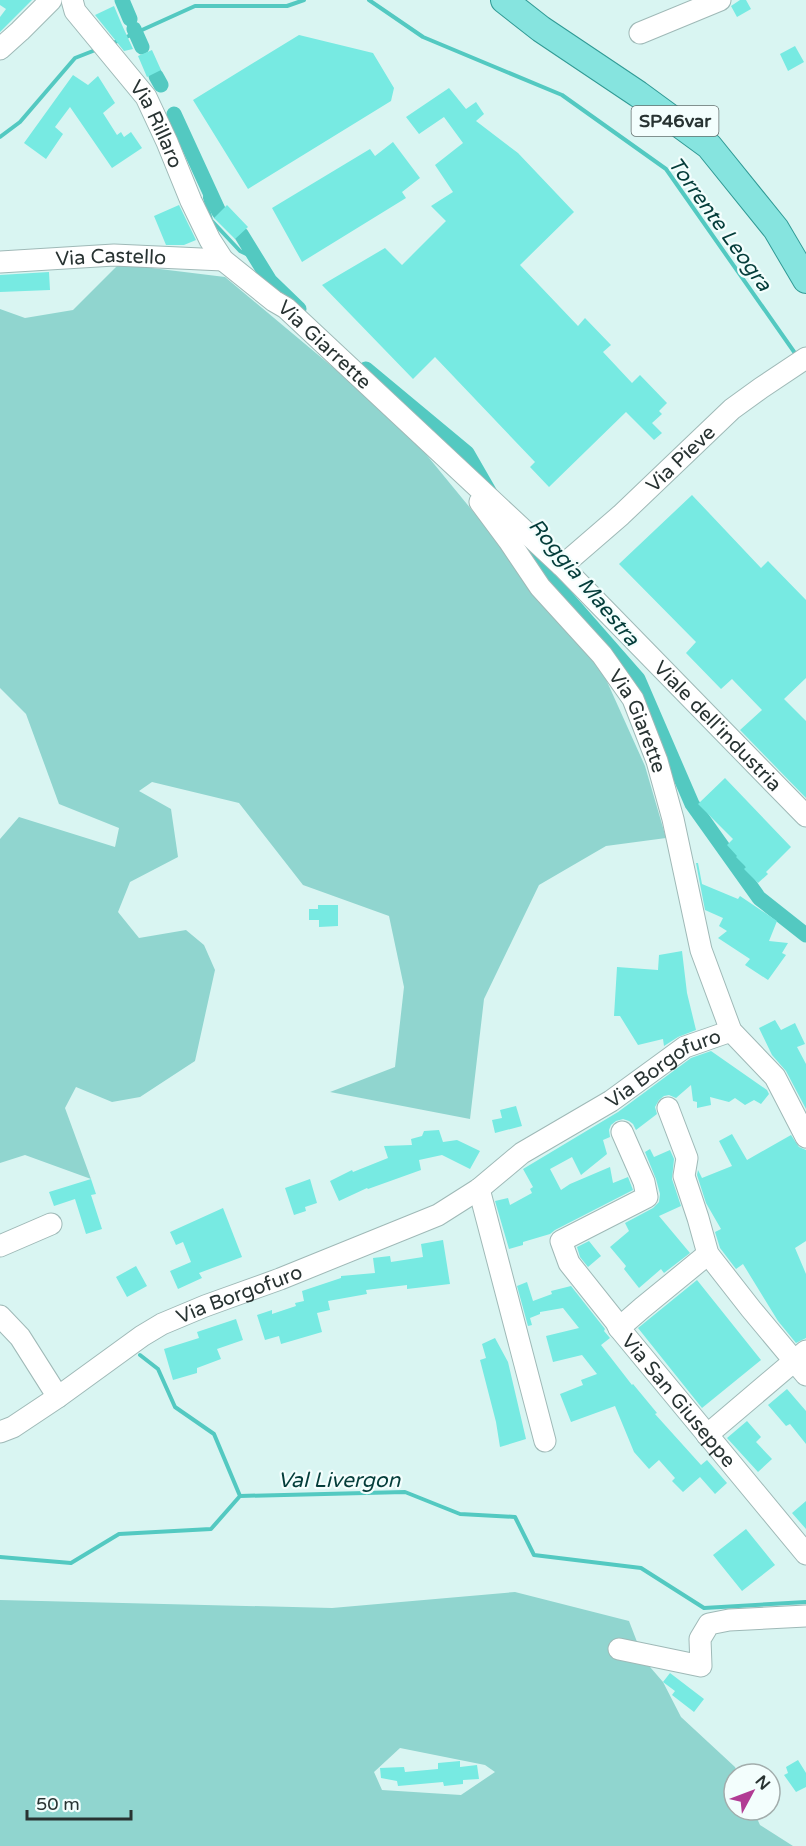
<svg xmlns="http://www.w3.org/2000/svg" width="806" height="1846" font-family="'Varela Round',sans-serif">
<rect width="100%" height="100%" fill="#d9f5f2"/>
<path fill="#90d5cf" fill-rule="evenodd" d="M 119,264 L 225,277 L 402,425 L 600,666 L 645,766 L 666,838 L 606,846 L 539,885 L 484,999 L 470,1119 L 330,1092 L 395,1067 L 404,987 L 389,916 L 303,885 L 239,803 L 152,782 L 139,791 L 171,809 L 178,857 L 130,882 L 118,912 L 139,938 L 186,930 L 204,945 L 215,970 L 195,1061 L 140,1097 L 112,1102 L 76,1087 L 65,1108 L 91,1179 L 25,1155 L 0,1163 L 0,839 L 19,817 L 115,847 L 119,828 L 59,804 L 26,714 L 0,688 L 0,309 L 25,318 L 73,310 Z
M 515,1592 L 629,1621 L 644,1660 L 663,1682 L 681,1717 L 735,1767 L 738,1774 L 734,1774 L 734,1810 L 753,1810 L 760,1825 L 793,1846 L 0,1846 L 0,1600 L 332,1608 ZM 400,1748 L 485,1765 L 495,1772 L 461,1795 L 382,1790 L 374,1772 Z"/>
<g fill="none" stroke-linecap="round" stroke-linejoin="round">
<path stroke="#53c9c1" stroke-width="4" d="M 369,0 L 423,37 L 562,95 L 666,169 L 797,356
M 111,44 L 195,6 L 287,6 L 304,0
M 0,137 L 20,122 L 75,58 L 98,49
M 206,183 L 205,198 L 211,220 L 240,251 L 255,258
M 140,1355 L 158,1369 L 175,1407 L 214,1434 L 240,1496
M 0,1557 L 71,1563 L 119,1534 L 211,1529 L 240,1496 L 405,1492 L 460,1514 L 515,1517 L 534,1555 L 641,1568 L 704,1608 L 806,1602"/>
<path stroke="#53c9c1" stroke-width="15" d="M 122,0 L 130,19
M 134,29 L 142,47
M 156,76 L 161,85
M 174,114 L 219,212
M 241,234 L 270,281 L 299,309
M 366,369 L 467,453 L 490,493
M 524,549 L 638,679 L 692,804 L 759,898 L 806,935"/>
</g>
<path fill="#77eae2" d="M 0,0 L 32,0 L 0,32 L 0,17 L 6,9 L 0,5 Z
M 740,0 L 746,0 L 751,9 L 737,17 L 731,6 Z
M 114,6 L 122,25 L 133,49 L 124,51 L 95,15 Z
M 299,35 L 373,53 L 394,88 L 391,101 L 248,189 L 193,100 Z
M 795,46 L 804,62 L 788,71 L 780,54 Z
M 152,50 L 161,70 L 147,77 L 138,56 Z
M 73,75 L 88,85 L 98,76 L 115,103 L 103,113 L 117,135 L 121,132 L 124,137 L 131,132 L 142,148 L 112,168 L 70,107 L 55,127 L 63,134 L 46,159 L 24,143 Z
M 449,88 L 466,109 L 476,102 L 484,114 L 476,121 L 518,153 L 574,212 L 520,265 L 578,326 L 585,318 L 611,345 L 603,352 L 632,383 L 640,375 L 667,403 L 659,411 L 662,414 L 652,423 L 662,433 L 654,440 L 626,412 L 549,487 L 530,467 L 535,462 L 435,357 L 413,379 L 322,285 L 385,248 L 402,265 L 446,221 L 431,206 L 453,192 L 435,165 L 463,143 L 444,117 L 419,134 L 406,117 Z
M 393,142 L 420,178 L 402,192 L 406,198 L 302,262 L 272,208 L 370,149 L 375,156 Z
M 179,205 L 196,240 L 184,245 L 166,245 L 154,216 Z
M 227,205 L 248,227 L 235,239 L 214,218 Z
M 49,272 L 50,290 L 0,292 L 0,275 Z
M 692,495 L 761,568 L 768,561 L 806,600 L 806,678 L 784,699 L 806,721 L 806,798 L 740,730 L 762,710 L 732,679 L 721,689 L 686,653 L 696,642 L 619,564 Z
M 725,778 L 791,847 L 766,872 L 768,874 L 758,883 L 744,869 L 746,867 L 736,857 L 737,856 L 727,845 L 733,839 L 698,804 Z
M 696,863 L 698,863 L 702,884 L 738,899 L 740,896 L 777,921 L 769,941 L 788,943 L 782,953 L 786,955 L 768,980 L 745,965 L 750,959 L 718,938 L 727,931 L 719,926 L 723,918 L 705,910 Z
M 318,905 L 338,905 L 338,926 L 319,927 L 319,920 L 309,920 L 309,909 L 318,909 Z
M 682,951 L 687,993 L 696,1030 L 678,1037 L 664,1046 L 663,1039 L 638,1045 L 620,1016 L 614,1016 L 617,967 L 658,970 L 659,955 Z
M 775,1020 L 781,1030 L 795,1023 L 805,1044 L 797,1047 L 806,1064 L 806,1109 L 786,1071 L 772,1055 L 759,1028 Z
M 711,1051 L 767,1090 L 769,1094 L 761,1104 L 754,1100 L 745,1105 L 735,1098 L 729,1102 L 710,1097 L 711,1105 L 697,1108 L 697,1102 L 693,1101 L 691,1085 L 676,1098 L 669,1095 L 664,1096 L 659,1100 L 655,1107 L 657,1114 L 636,1130 L 633,1124 L 629,1121 L 623,1119 L 616,1121 L 611,1125 L 609,1130 L 610,1137 L 603,1140 L 607,1154 L 581,1175 L 572,1157 L 550,1169 L 561,1190 L 570,1184 L 610,1167 L 613,1183 L 628,1177 L 633,1190 L 555,1230 L 550,1234 L 523,1242 L 523,1245 L 509,1249 L 495,1201 L 508,1198 L 510,1205 L 532,1193 L 530,1189 L 533,1187 L 523,1169 L 618,1112 L 691,1058 Z
M 516,1106 L 522,1126 L 495,1133 L 492,1120 L 502,1118 L 500,1110 Z
M 439,1130 L 443,1142 L 457,1140 L 480,1151 L 470,1169 L 442,1155 L 419,1160 L 421,1170 L 368,1189 L 367,1188 L 339,1201 L 330,1181 L 352,1170 L 353,1172 L 388,1158 L 384,1146 L 412,1145 L 411,1139 L 422,1136 L 424,1131 Z
M 732,1134 L 747,1160 L 791,1135 L 799,1147 L 806,1150 L 806,1241 L 795,1248 L 806,1274 L 806,1338 L 796,1343 L 778,1321 L 743,1264 L 736,1269 L 720,1248 L 715,1232 L 721,1229 L 706,1203 L 697,1175 L 698,1170 L 702,1178 L 732,1166 L 719,1141 Z
M 650,1149 L 654,1157 L 670,1150 L 674,1159 L 672,1179 L 681,1206 L 659,1216 L 690,1253 L 664,1273 L 661,1269 L 639,1288 L 624,1269 L 626,1266 L 610,1247 L 629,1231 L 625,1223 L 653,1208 L 659,1202 L 660,1194 L 656,1179 L 645,1152 Z
M 91,1179 L 96,1194 L 91,1195 L 102,1229 L 86,1234 L 75,1199 L 54,1206 L 49,1192 Z
M 310,1179 L 317,1203 L 305,1207 L 306,1211 L 294,1215 L 285,1188 Z
M 223,1208 L 242,1257 L 199,1273 L 202,1278 L 178,1289 L 170,1271 L 191,1262 L 183,1242 L 176,1245 L 170,1232 Z
M 443,1240 L 450,1284 L 407,1289 L 407,1285 L 366,1290 L 367,1294 L 328,1301 L 330,1310 L 317,1313 L 322,1332 L 281,1344 L 279,1336 L 265,1340 L 257,1315 L 272,1310 L 272,1314 L 296,1306 L 295,1303 L 304,1301 L 302,1291 L 341,1278 L 341,1276 L 375,1273 L 373,1258 L 390,1256 L 391,1262 L 423,1257 L 421,1244 Z
M 589,1241 L 601,1256 L 588,1267 L 580,1257 L 577,1247 Z
M 136,1266 L 147,1286 L 127,1297 L 116,1277 Z
M 697,1280 L 761,1360 L 702,1408 L 638,1328 Z
M 527,1282 L 533,1301 L 552,1294 L 551,1291 L 571,1286 L 605,1329 L 604,1331 L 610,1338 L 601,1345 L 632,1385 L 633,1384 L 657,1413 L 655,1414 L 701,1465 L 707,1460 L 727,1483 L 715,1494 L 700,1477 L 683,1492 L 672,1481 L 675,1478 L 659,1460 L 649,1469 L 634,1452 L 615,1406 L 571,1422 L 560,1394 L 583,1385 L 581,1380 L 597,1374 L 582,1355 L 553,1362 L 546,1336 L 579,1328 L 563,1308 L 540,1312 L 540,1314 L 530,1318 L 532,1325 L 528,1326 L 517,1286 Z
M 236,1319 L 243,1340 L 217,1349 L 221,1359 L 197,1368 L 197,1373 L 173,1380 L 164,1349 L 199,1338 L 197,1332 Z
M 495,1338 L 508,1362 L 526,1439 L 500,1447 L 496,1422 L 480,1360 L 486,1358 L 482,1344 Z
M 787,1389 L 806,1411 L 806,1444 L 790,1424 L 786,1426 L 768,1405 Z
M 747,1421 L 761,1437 L 756,1442 L 772,1459 L 758,1472 L 727,1438 Z
M 806,1501 L 806,1529 L 792,1513 Z
M 746,1529 L 775,1565 L 742,1591 L 713,1555 Z
M 670,1673 L 704,1699 L 694,1712 L 672,1695 L 675,1691 L 663,1682 Z
M 798,1760 L 806,1773 L 806,1787 L 796,1792 L 784,1775 L 788,1773 L 786,1767 Z
M 460,1761 L 460,1767 L 477,1765 L 479,1779 L 463,1780 L 463,1784 L 444,1786 L 443,1782 L 398,1786 L 397,1781 L 381,1778 L 380,1768 L 404,1767 L 405,1772 L 438,1769 L 438,1763 Z"/>
<g fill="none" stroke-linecap="round" stroke-linejoin="round">
<g stroke="#9fb9b7" stroke-width="23">
<g id="minor">
<path id="s1" d="M 72,0 L 75,11 L 146,97 L 167,142 L 191,201 L 210,240 L 223,260 L 274,301 L 286,308 L 562,566 L 806,816"/>
<path d="M 640,33 L 720,0"/>
<path d="M 0,49 L 20,31 L 51,0"/>
<path id="s2" d="M 0,262 L 114,255 L 223,260"/>
<path id="s3" d="M 480,502 L 509,541 L 540,587 L 602,655 L 633,699 L 657,761 L 673,819 L 701,950 L 731,1031 L 775,1077 L 806,1137"/>
<path id="s4" d="M 562,566 L 621,515 L 732,409 L 761,388 L 806,358"/>
<path d="M 668,1108 L 687,1158 L 684,1176 L 698,1218 L 708,1254 L 751,1309 L 806,1375"/>
<path id="s5" d="M 622,1132 L 644,1182 L 647,1197 L 561,1241 L 569,1263 L 616,1322 L 619,1328 L 806,1554"/>
<path d="M 479,1189 L 545,1441"/>
<path d="M 0,1246 L 51,1224"/>
<path d="M 0,1316 L 20,1337 L 58,1397"/>
<path d="M 619,1328 L 642,1308 L 708,1254"/>
<path id="s6" d="M 0,1432 L 13,1427 L 58,1397 L 142,1336 L 162,1324 L 205,1306 L 280,1279 L 438,1215 L 479,1189 L 522,1153 L 611,1101 L 685,1047 L 731,1031"/>
<path d="M 707,1435 L 806,1351"/>
<path d="M 619,1649 L 701,1666 L 700,1639 L 709,1624 L 729,1620 L 806,1616"/>
</g>
</g>
<g stroke="#309a95" stroke-width="28">
<path id="major" d="M 504,0 L 541,29 L 638,94 L 709,146 L 776,229 L 806,280"/>
</g>
<use href="#minor" stroke="#fff" stroke-width="21"/>
<use href="#major" stroke="#86e4df" stroke-width="26"/>
</g>
<g text-anchor="middle" stroke-width="4.5" stroke-linejoin="round" paint-order="stroke">
<rect fill="#f3fefd" stroke="#65706f" stroke-width="1.5" x="631.5" y="106" width="87" height="30" rx="4.5"/>
<g font-size="18" font-weight="bold" fill="#283332">
<text x="675" y="127">SP46var</text>
</g>
<g font-size="20" fill="#283332" stroke="#f3fefd">
<text dy="7" stroke="none"><textPath href="#s1" startOffset="152">Via Rillaro</textPath></text>
<text dy="7" stroke="none"><textPath href="#s2" startOffset="111">Via Castello</textPath></text>
<text dy="7" stroke="none"><textPath href="#s1" startOffset="436">Via Giarrette</textPath></text>
<text dy="7" stroke="none"><textPath href="#s4" startOffset="160">Via Pieve</textPath></text>
<text dy="7" stroke="none"><textPath href="#s3" startOffset="272">Via Giarette</textPath></text>
<text dy="7" stroke="none"><textPath href="#s1" startOffset="984">Viale dell'industria</textPath></text>
<text dy="7" stroke="none"><textPath href="#s6" startOffset="762">Via Borgofuro</textPath></text>
<text dy="7" stroke="none"><textPath href="#s6" startOffset="278">Via Borgofuro</textPath></text>
<text dy="7" stroke="none"><textPath href="#s5" startOffset="366">Via San Giuseppe</textPath></text>
</g>
<g font-size="21" font-style="italic" fill="#043d3a" stroke="#f3fefd">
<text transform="translate(720 224) rotate(54)" y="7">Torrente Leogra</text>
<text transform="translate(584 582) rotate(50)" y="7">Roggia Maestra</text>
<text x="339" y="1487">Val Livergon</text>
</g>
</g>
<g transform="translate(752 1792) rotate(49)"><circle r="28" fill="#f3fefd" stroke="#a2adac" stroke-width="1.5"/>
<path d="M0-4.5L10 22L0 15L-10 22Z" fill="#b13c94"/>
<text y="-9" font-size="16" font-weight="bold" text-anchor="middle" fill="#283332">N</text>
</g>
<path d="M27 1810v9h104v-9" fill="none" stroke="#283332" stroke-width="3"/>
<text x="36" y="1810" font-size="18" fill="#283332" stroke="#f3fefd" stroke-width="4.5" paint-order="stroke">50 m</text>
</svg>
